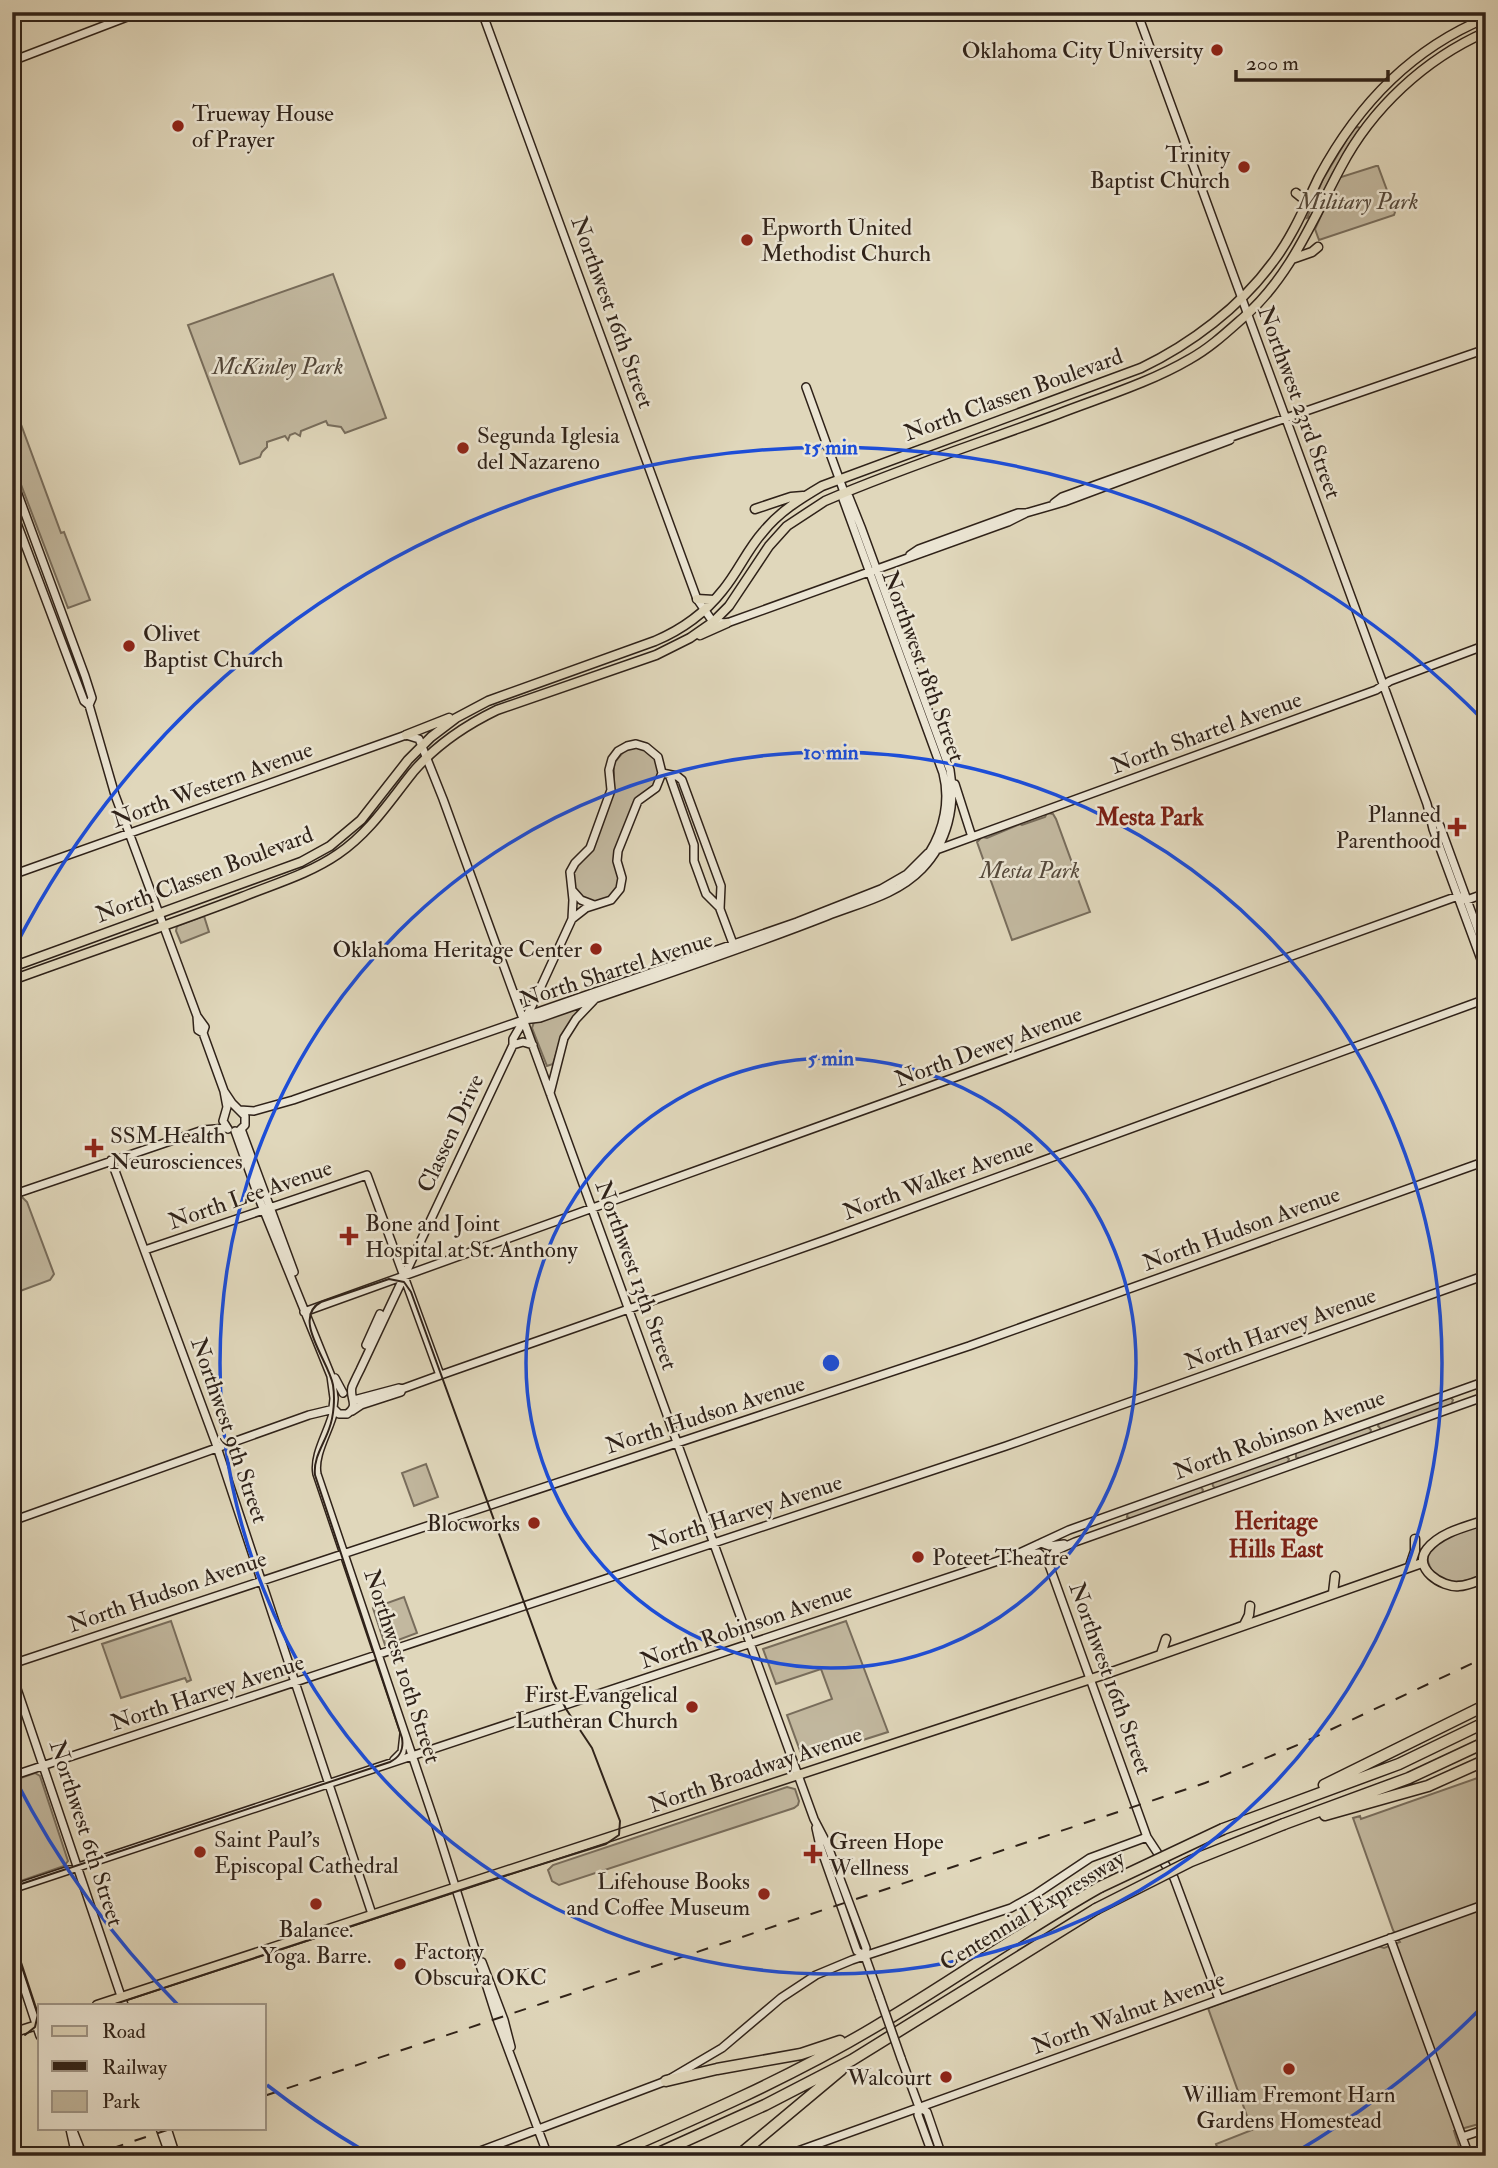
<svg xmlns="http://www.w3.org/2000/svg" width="1498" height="2168" font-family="'IM FELL Double Pica',serif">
<rect width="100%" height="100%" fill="#e0d7bb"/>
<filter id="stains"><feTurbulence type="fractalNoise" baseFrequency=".00286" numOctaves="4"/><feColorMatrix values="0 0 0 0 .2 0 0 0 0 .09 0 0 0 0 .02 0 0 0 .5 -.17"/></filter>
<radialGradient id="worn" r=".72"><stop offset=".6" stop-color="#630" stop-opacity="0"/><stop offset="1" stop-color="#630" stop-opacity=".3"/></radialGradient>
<path fill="#c2b89f" stroke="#786d5c" stroke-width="2" d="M 1357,127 L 1361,128 L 1332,174 L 1312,216 L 1307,218 L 1322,181 L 1353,129 Z
M 1376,166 L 1378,166 L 1395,212 L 1394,215 L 1319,240 L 1315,229 L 1338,178 Z
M 333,274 L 386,418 L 345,433 L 341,427 L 328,425 L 326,421 L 301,431 L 300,436 L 295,433 L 290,435 L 288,440 L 285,436 L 267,442 L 267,447 L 262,452 L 260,457 L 240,464 L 188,325 Z
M 12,400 L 61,533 L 64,532 L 90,600 L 68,608 L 12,461 Z
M 635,747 L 643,748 L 657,760 L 659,776 L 656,783 L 636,799 L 614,857 L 619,879 L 617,889 L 610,897 L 602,901 L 592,902 L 581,897 L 574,890 L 573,873 L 579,862 L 590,852 L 614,790 L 614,763 L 624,751 Z
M 1047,813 L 1053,814 L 1056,819 L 1090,912 L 1012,940 L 977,842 L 982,837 L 987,838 L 1020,824 L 1022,825 L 1045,817 Z
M 204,916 L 209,932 L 181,943 L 176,931 L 177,926 Z
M 581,1005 L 583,1007 L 562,1035 L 553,1064 L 547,1066 L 532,1028 L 534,1022 Z
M 22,1197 L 27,1202 L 54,1274 L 50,1280 L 12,1294 L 12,1200 Z
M 1450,1397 L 1453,1400 L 1451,1405 L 1382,1430 L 1378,1426 L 1379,1422 Z
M 1367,1426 L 1371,1430 L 1370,1434 L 1301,1459 L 1296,1457 L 1296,1452 Z
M 1286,1456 L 1289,1459 L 1287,1464 L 1216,1489 L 1213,1486 L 1212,1482 Z
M 426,1464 L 438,1497 L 414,1506 L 402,1473 Z
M 1200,1486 L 1203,1490 L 1202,1493 L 1133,1519 L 1127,1517 L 1128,1511 Z
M 1486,1523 L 1486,1575 C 1463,1583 1433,1590 1427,1557 C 1437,1536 1465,1531 1486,1523 Z
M 404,1597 L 417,1633 L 385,1645 L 373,1608 Z
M 171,1621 L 191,1680 L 187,1682 L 185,1678 L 121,1698 L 102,1644 Z
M 846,1621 L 888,1732 L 803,1759 L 787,1715 L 832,1699 L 821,1669 L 776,1684 L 763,1649 Z
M 35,1773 L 40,1776 L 68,1861 L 64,1866 L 12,1884 L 12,1781 Z
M 1486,1775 L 1486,2122 L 1454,2131 L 1462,2156 L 1220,2156 L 1216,2144 L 1252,2130 L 1208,2008 L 1378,1946 L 1384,1948 L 1400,1942 L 1393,1930 L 1353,1818 L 1360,1816 L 1361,1819 Z
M 787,1787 L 795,1789 L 799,1801 L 798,1805 L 794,1808 L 559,1885 L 552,1881 L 548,1870 L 553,1865 Z"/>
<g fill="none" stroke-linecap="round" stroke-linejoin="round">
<g stroke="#2f2219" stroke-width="10">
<path id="secondary" d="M 482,12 L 697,599 L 713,622 L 727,623 L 1008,522 L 1026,513
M 1137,12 L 1427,804 L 1433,829 L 1486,973
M 12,61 L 140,12
M 12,478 L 85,676 L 92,698 L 89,705 L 115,795 L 197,1016 L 198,1030 L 203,1033
M 844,492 L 843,499 L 847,510 L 943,773 C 950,800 944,829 929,853
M 1054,503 L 1062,497 C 1203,446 1344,398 1486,349
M 12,510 L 84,701 L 89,705
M 910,555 L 919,549 L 1018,513 L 1026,513 L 1064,502 L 1230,440
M 662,773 L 677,776 L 682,780 L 721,886 L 720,909 L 735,949
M 670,777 L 694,845 L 694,861 L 706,894 L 720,908
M 955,784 L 972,837
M 1431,811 L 1440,826 L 1486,952
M 12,875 L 406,735 L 419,739 L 443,799 L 814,1819 L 827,1844 L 866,1948 L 865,1956 L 880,1998
M 573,891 L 581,900 L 594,905
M 514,993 L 527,997 L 538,992
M 197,1016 L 205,1027 L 203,1033 L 224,1091 L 232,1103 L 245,1116 L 245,1125 L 240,1130
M 526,1016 L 797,922 L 881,889 L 907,874 L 928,853 L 1376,690 L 1390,681 L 1486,645
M 513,1045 L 523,1042 L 533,1045
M 224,1091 L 227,1107 L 223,1121 L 228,1129
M 550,1093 L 564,1038 L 576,1019 L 595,999
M 240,1110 L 254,1111 L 293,1100 L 523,1020 L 540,1018 C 636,984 733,953 827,916 C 860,903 897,895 922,869 C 948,842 956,806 950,770 L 861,527 L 849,497 L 844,492 L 806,387
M 241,1129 L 294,1272
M 235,1131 L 260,1201 L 331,1376 L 334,1398
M 111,1160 L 215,1441 L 372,1914
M 12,1195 L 203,1130 L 227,1128
M 145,1250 L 367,1175 L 440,1375
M 304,1312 L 1458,896 L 1467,900 L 1486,893
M 366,1345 L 380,1314
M 335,1378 L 343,1393
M 334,1399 L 333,1408 L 339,1414 L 347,1414 C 360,1405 349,1399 352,1387 C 354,1382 357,1376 360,1370 L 513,1045 L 513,1039 L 532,1006 L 572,919 L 573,900 L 570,872 L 575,863 L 590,848 L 611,790 L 609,770 L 612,759 L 618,751 L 627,746 L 636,744 L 646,747 L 658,757 L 662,773 L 656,788 L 638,801 L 618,851 L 617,861 L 622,878 L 620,889 L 611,900 L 586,908 L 572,919
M 354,1400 L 399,1388 L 402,1389
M 334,1410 C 330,1430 313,1454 317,1474 L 437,1829 L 498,2022 L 548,2156
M 352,1411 L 361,1405 L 401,1392 L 402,1389 L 435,1377 L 828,1239 L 1486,999
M 12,1521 L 309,1415 L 334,1409
M 1041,1543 L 1049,1546 L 1064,1544
M 1020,1555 L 1039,1553 L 1048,1562 L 1147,1837 L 1174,1878 L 1219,1999
M 1048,1562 L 1055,1551 L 1075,1542 L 1486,1396
M 12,1664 L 969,1346 L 1486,1161
M 12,1674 L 124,2005
M 394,1760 L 402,1752 L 404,1734
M 12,1776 L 1006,1446 L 1486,1275
M 816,1828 L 820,1846 L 857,1951 L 865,1956
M 12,1889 L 1013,1556 L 1069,1530 L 1486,1381
M 1390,1938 L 1469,2156
M 12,1951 L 40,2036
M 482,1962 L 504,2020 L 511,2047
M 901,2058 L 919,2107 L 918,2115 L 933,2156
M 919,2107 L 927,2112 L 942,2156
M 72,2128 L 83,2156
M 160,2128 L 170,2156
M 167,2128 L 176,2156
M 70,2129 L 76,2156
M 1462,2137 L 1486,2129
M 467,2156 L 666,2081 L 722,2048 L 781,1998 L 816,1975 L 852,1960 L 1011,1908 L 1036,1894 L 1090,1858 L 1147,1837
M 784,2156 L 1486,1904"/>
</g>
<g stroke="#2f2219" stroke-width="11">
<path id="primary" d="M 1296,193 L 1301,197 L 1311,195
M 1292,259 L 1312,252 L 1318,247
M 755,509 L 791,497 L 803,496
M 697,599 L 714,600
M 700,635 L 727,623
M 406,735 L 449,718
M 12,967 L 301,862 L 330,846 L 361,820 L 408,760 L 431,737 L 456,718 L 488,701 L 655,641 C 681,630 705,613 723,590 C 738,572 747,550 763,532 C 779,512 800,499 822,486 L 1141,368 C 1191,344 1240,307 1273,262 C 1293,236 1305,206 1319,177 C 1357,106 1411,49 1486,18
M 12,980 C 89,952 166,926 242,897 C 274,884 309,874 338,854 C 370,832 389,802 413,772 C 436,745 466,725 497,710 L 656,655 L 690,638 L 713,622 L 729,606 L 769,546 L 787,526 L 825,501 C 901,468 980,443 1058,414 C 1102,397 1149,383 1190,359 C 1210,348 1227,332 1244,317 C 1290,277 1313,219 1341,167 C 1372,108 1425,59 1486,32
M 1486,1520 C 1465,1527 1441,1532 1427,1549 C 1412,1568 1442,1588 1459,1586 C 1468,1586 1477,1581 1486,1578
M 1410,1566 L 1415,1551 L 1415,1539
M 1333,1593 L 1335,1576
M 1244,1625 L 1249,1615 L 1250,1606
M 1161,1654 L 1166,1639
M 97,2005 L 1106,1674 L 1422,1563
M 12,2033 L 40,2024"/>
</g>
<g stroke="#2f2219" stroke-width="13">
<path id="highway" d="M 1324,1785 L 1486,1705
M 1325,1815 L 1428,1786 L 1486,1760
M 1284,1824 L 1409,1778 L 1486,1742
M 1223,1829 L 1399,1764 L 1486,1722
M 666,2081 L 717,2069 L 801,2054 L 840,2041
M 609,2156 C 699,2117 789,2078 873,2028 C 950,1983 1022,1931 1100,1887
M 652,2156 L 765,2105 L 852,2060 L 1096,1909
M 738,2156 L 841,2070"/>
</g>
<use href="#secondary" stroke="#ebe5d3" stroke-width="7"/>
<use href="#primary" stroke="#e0d7bb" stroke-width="8"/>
<use href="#highway" stroke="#e0d7bb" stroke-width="10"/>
<path stroke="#2f2219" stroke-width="2" d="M 12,1887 L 390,1762 C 400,1757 404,1750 402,1738 L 315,1475 C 313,1458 324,1444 329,1429 C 334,1416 335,1398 333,1385 C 329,1361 291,1318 321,1302 L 389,1279 L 404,1282 L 411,1292 L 553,1682 L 566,1709 L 592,1748 L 620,1821 L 619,1835 L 606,1844 L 485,1882 L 112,2005
M 12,1935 L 38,2014 L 35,2027 L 25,2035"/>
<path stroke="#2f2219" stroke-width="2" stroke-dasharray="12 12" stroke-linecap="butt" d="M 264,2096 L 1205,1783 L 1300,1744 L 1486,1657
M 89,2156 L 173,2128"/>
<g stroke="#2f2219" stroke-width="10" stroke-linecap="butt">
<path id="secondary-bridge" d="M 880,1998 L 901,2058"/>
</g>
<g stroke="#2f2219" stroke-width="13" stroke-linecap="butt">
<path id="highway-bridge" d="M 1100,1887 L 1223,1829
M 1096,1909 L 1191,1861 L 1284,1824"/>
</g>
<use href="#secondary-bridge" stroke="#ebe5d3" stroke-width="7"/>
<use href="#highway-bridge" stroke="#e0d7bb" stroke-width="10"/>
</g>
<g fill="none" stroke="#1d4ed8" stroke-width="3.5">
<circle cx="831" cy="1363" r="305"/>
<circle cx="831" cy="1363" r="611"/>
<path d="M1484 2005A916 916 0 0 1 1296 2152M366 2152A916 916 0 0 1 267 2085M178 2005A916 916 0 0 1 15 1779M15 947A916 916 0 0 1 1484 721"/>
</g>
<g fill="#8f2418" stroke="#ebe5d3" stroke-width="2.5">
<circle cx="1217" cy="50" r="7"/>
<circle cx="178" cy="126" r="7"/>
<circle cx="1244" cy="167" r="7"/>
<circle cx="747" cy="240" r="7"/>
<circle cx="463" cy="448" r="7"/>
<circle cx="129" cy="646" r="7"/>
<path d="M1453.5 816.5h7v7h7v7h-7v7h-7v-7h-7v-7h7z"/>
<circle cx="596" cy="949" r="7"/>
<path d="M90.5 1137.5h7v7h7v7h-7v7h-7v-7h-7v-7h7z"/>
<path d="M345.5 1225.5h7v7h7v7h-7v7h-7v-7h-7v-7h7z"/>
<circle cx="534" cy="1523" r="7"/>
<circle cx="918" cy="1557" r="7"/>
<circle cx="692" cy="1707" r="7"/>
<circle cx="200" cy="1852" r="7"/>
<path d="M809.5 1843.5h7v7h7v7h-7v7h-7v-7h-7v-7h7z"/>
<circle cx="764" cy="1894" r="7"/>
<circle cx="316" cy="1904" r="7"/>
<circle cx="400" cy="1964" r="7"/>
<circle cx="1289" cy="2069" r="7"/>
<circle cx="946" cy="2077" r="7"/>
</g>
<g text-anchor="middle" stroke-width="5" stroke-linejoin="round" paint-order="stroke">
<g font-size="23" fill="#2f2219" stroke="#ebe5d3" text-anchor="start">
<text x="1203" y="58" text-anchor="end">Oklahoma City University</text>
<text x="192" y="121">Trueway House<tspan x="192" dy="26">of Prayer</tspan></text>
<text x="1230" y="162" text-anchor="end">Trinity<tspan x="1230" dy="26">Baptist Church</tspan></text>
<text x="761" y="235">Epworth United<tspan x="761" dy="26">Methodist Church</tspan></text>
<text x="477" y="443">Segunda Iglesia<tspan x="477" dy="26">del Nazareno</tspan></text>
<text x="143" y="641">Olivet<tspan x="143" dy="26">Baptist Church</tspan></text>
<text x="1441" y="822" text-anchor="end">Planned<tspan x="1441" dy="26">Parenthood</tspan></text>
<text x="582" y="957" text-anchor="end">Oklahoma Heritage Center</text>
<text x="110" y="1143">SSM Health<tspan x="110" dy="26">Neurosciences</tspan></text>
<text x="365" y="1231">Bone and Joint<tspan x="365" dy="26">Hospital at St. Anthony</tspan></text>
<text x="520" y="1531" text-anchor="end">Blocworks</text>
<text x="932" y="1565">Poteet Theatre</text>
<text x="678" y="1702" text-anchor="end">First Evangelical<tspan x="678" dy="26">Lutheran Church</tspan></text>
<text x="214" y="1847">Saint Paul's<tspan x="214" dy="26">Episcopal Cathedral</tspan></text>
<text x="829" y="1849">Green Hope<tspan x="829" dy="26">Wellness</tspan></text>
<text x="750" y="1889" text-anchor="end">Lifehouse Books<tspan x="750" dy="26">and Coffee Museum</tspan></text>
<text x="316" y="1937" text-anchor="middle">Balance.<tspan x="316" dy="26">Yoga. Barre.</tspan></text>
<text x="414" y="1959">Factory<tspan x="414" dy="26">Obscura OKC</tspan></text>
<text x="932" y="2085" text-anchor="end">Walcourt</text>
<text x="1289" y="2102" text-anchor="middle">William Fremont Harn<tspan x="1289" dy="26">Gardens Homestead</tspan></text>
</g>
<g font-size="23" font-style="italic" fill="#54483a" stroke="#ebe5d3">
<text x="1358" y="209">Military Park</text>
<text x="278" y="374">McKinley Park</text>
<text x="1030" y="878">Mesta Park</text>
</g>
<g font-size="23" fill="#2f2219" stroke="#ebe5d3">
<text transform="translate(613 312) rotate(70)" y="8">Northwest 16th Street</text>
<text transform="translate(1013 394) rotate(-20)" y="8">North Classen Boulevard</text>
<text transform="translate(1300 402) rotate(70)" y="8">Northwest 23rd Street</text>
<text transform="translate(924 666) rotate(70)" y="8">Northwest 18th Street</text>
<text transform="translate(1206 732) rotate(-20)" y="8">North Shartel Avenue</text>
<text transform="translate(212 784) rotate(-20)" y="8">North Western Avenue</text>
<text transform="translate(204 874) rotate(-21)" y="8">North Classen Boulevard</text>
<text transform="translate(616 969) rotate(-18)" y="8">North Shartel Avenue</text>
<text transform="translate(988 1046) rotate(-20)" y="8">North Dewey Avenue</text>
<text transform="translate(450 1133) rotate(-65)" y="8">Classen Drive</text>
<text transform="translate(938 1178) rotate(-20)" y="8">North Walker Avenue</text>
<text transform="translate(250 1194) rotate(-19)" y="8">North Lee Avenue</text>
<text transform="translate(1241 1228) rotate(-20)" y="8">North Hudson Avenue</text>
<text transform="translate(637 1275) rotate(70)" y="8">Northwest 13th Street</text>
<text transform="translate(1280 1328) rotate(-20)" y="8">North Harvey Avenue</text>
<text transform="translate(705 1414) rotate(-18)" y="8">North Hudson Avenue</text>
<text transform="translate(230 1430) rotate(71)" y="8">Northwest 9th Street</text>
<text transform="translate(1279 1434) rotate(-20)" y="8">North Robinson Avenue</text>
<text transform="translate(745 1512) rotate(-18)" y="8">North Harvey Avenue</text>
<text transform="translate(167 1591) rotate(-19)" y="8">North Hudson Avenue</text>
<text transform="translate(746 1625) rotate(-19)" y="8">North Robinson Avenue</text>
<text transform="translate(403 1666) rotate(72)" y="8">Northwest 10th Street</text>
<text transform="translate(1111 1678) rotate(70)" y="8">Northwest 16th Street</text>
<text transform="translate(207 1692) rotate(-18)" y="8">North Harvey Avenue</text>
<text transform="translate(755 1769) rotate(-19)" y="8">North Broadway Avenue</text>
<text transform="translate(87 1833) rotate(72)" y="8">Northwest 6th Street</text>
<text transform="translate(1032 1910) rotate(-31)" y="8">Centennial Expressway</text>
<text transform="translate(1128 2012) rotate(-20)" y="8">North Walnut Avenue</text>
</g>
<g font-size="24" font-weight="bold" fill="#7a1f14" stroke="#ebe5d3">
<text x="1150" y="825">Mesta Park</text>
<text x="1276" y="1529">Heritage<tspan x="1276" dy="28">Hills East</tspan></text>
</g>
</g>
<circle cx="831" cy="1363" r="10" fill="#1d4ed8" stroke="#ebe5d3" stroke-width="3.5"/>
<g font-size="21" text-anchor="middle" font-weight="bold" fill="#1d4ed8" stroke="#ebe5d3" stroke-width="5" stroke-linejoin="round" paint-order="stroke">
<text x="831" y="454">15 min</text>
<text x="831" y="759">10 min</text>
<text x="831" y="1065">5 min</text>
</g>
<rect width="1498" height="2168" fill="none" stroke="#e0d7bb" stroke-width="42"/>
<rect x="14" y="14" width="1470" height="2140" fill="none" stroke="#2f2219" stroke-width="3.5"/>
<rect x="21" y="21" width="1456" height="2126" fill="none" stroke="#2f2219" stroke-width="2"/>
<rect x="38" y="2004" width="228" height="126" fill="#ebe5d3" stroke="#a09789" stroke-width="2"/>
<rect x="52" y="2026" width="35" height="10" fill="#e0d7bb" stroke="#a09789" stroke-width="2"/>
<text x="102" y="2038" font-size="21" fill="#2f2219">Road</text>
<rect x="52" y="2061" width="35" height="10" fill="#2f2219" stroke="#a09789" stroke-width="2"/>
<text x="102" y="2074" font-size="21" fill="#2f2219">Railway</text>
<rect x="52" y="2091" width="35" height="21" fill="#c2b89f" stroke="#a09789" stroke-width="2"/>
<text x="102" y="2108" font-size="21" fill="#2f2219">Park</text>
<path d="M1236 70v10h152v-10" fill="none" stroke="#2f2219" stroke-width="3.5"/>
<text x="1246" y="70" font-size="21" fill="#2f2219" stroke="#ebe5d3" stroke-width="5" paint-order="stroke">200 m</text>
<rect width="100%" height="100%" filter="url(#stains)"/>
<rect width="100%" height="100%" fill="url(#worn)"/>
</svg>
